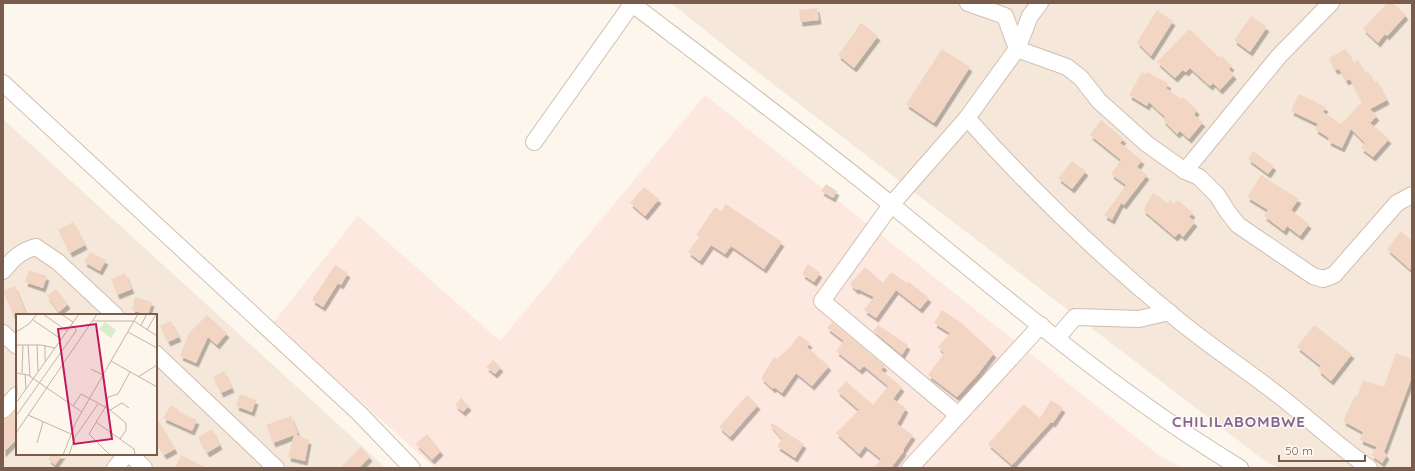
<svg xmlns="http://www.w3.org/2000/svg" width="1415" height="471" font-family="Quicksand,sans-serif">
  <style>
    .residential { fill: #f5e8da; fill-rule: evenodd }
    .commercial { fill: #fde8e0 }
    .building { fill: #f3d5c3; filter: url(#shadow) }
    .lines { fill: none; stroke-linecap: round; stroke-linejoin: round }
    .minor-casing { stroke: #d1beb0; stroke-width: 18 }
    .minor { stroke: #fff; stroke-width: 16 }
    .labels { text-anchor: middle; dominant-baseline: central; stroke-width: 3; stroke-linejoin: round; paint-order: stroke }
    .district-label { font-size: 15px; font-weight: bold; letter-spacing: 1px; fill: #846695; stroke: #fffaf3 }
    .inset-road { fill: none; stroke: #c5b3a7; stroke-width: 1 }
    .view { fill: #c2185b; fill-opacity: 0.15; stroke: #c2185b; stroke-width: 2 }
    .inset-edge { fill: none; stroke: #7a5c4d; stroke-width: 2 }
  </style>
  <defs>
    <filter id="shadow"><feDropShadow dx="2.5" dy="4.5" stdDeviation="0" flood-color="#0004"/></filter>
  </defs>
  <rect width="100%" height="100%" fill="#fdf6ec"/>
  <g class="residential">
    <polygon points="671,3 1412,3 1412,468 1279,468 1265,461 747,64"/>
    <path d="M 3,119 L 386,468 L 3,468 ZM 17,315 L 156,315 L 156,454 L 17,454 Z"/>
  </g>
  <polygon class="commercial" points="705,95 1157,454 1182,468 435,468 273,323 358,216 500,341"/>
  <g class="building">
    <polygon points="1387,3 1393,3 1406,15 1387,36 1385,34 1378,43 1363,29"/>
    <polygon points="817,8 819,20 800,22 799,10"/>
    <polygon points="1157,10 1173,21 1151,56 1137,42"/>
    <polygon points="1251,16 1267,27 1250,52 1234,40"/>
    <polygon points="861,23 878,36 854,68 838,55"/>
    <polygon points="1189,29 1220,58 1222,56 1232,66 1229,69 1234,75 1220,90 1213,83 1210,86 1190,68 1186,72 1183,70 1175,78 1157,62"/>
    <polygon points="942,49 970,67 934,123 906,104"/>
    <polygon points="1346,49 1353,63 1358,60 1365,73 1368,71 1374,83 1377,81 1387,100 1370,109 1377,116 1370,123 1389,139 1373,157 1361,148 1365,143 1351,129 1342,148 1328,141 1329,138 1315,129 1318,124 1291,111 1299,94 1326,107 1323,112 1341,124 1362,102 1350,79 1346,81 1339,69 1335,70 1329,58"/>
    <polygon points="1142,72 1145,74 1147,72 1169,84 1166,88 1181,99 1183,97 1197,110 1194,115 1203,122 1189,139 1180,131 1177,134 1163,120 1165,117 1149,102 1147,106 1129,95"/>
    <polygon points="1101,120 1124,139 1120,143 1142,160 1137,167 1147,175 1124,205 1121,203 1112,220 1104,215 1126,185 1111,174 1121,160 1090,135"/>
    <polygon points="1253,151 1274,166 1268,174 1248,159"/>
    <polygon points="1072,161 1086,171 1072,189 1058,178"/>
    <polygon points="1261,175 1299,199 1291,210 1309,224 1300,236 1287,226 1284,231 1264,216 1268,210 1247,197"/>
    <polygon points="826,184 837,191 833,198 821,191"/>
    <polygon points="644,187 659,199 645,216 630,203"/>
    <polygon points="1153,193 1168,203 1170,200 1174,204 1178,200 1193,213 1189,217 1195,222 1183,237 1179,233 1175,237 1143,210"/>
    <polygon points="726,204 782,242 764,269 731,246 725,254 711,245 700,261 688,252 699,237 696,235 715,207 721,211"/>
    <polygon points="73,222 85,245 70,253 58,230"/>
    <polygon points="1401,231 1412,241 1412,271 1387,249"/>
    <polygon points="90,252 106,260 100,271 84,262"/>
    <polygon points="808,264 820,273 814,282 802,274"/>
    <polygon points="335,265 348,273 341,285 338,283 323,307 312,300"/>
    <polygon points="865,267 883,283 891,272 907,283 908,281 929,298 920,309 896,290 876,318 864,310 874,297 858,289 856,290 850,284"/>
    <polygon points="29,270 47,276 43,288 25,282"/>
    <polygon points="125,273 132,289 117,295 111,279"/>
    <polygon points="15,286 27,315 13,315 3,291"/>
    <polygon points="56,289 68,304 59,312 47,296"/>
    <polygon points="135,297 152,302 148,315 132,310"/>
    <polygon points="942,310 959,321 994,353 978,374 957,397 928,375 944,353 938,347 950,333 934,323"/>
    <polygon points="207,315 227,333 217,345 208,337 196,363 180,356 189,333"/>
    <polygon points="171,321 179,337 168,342 160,326"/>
    <polygon points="832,322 885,366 881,370 902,387 893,399 906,408 897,424 913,435 903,450 904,451 891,468 874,468 881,459 865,446 859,454 836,433 859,410 837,391 846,381 873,405 888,386 864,366 860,370 836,351 844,341 827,328"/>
    <polygon points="878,325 908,345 902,355 873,331"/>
    <polygon points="1314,325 1352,354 1331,381 1318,370 1321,366 1297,347"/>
    <polygon points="799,335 810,343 807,347 829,366 812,386 796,373 782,393 774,387 773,389 761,378 774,357 777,359 790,347"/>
    <polygon points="1396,353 1412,359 1412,377 1384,452 1387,455 1382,463 1371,455 1377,447 1360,440 1363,432 1343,421 1355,396 1357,397 1363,380 1384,387"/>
    <polygon points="493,360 501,367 495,374 486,367"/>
    <polygon points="224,371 232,388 221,393 213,377"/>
    <polygon points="240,394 256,400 252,412 236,406"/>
    <polygon points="747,395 758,405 730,437 719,427"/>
    <polygon points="461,398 469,406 463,412 455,405"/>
    <polygon points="1051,400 1063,408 1053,423 1051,422 1012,465 988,444 1024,404 1040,418"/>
    <polygon points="171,405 179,410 179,412 197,420 192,431 163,418"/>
    <polygon points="17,409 17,439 3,453 3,419 10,417"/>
    <polygon points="291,416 298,433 295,434 309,440 305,461 288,457 294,435 273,443 266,425"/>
    <polygon points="156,417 175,449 164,455 156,442"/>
    <polygon points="772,423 804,444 795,458 777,446 782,439 770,425"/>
    <polygon points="212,429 220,445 207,453 198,437"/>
    <polygon points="427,434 441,451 432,460 416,444"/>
    <polygon points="361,447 370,457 359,468 340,468"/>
    <polygon points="52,454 63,454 55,465 48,459"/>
    <polygon points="181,455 207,468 175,468"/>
  </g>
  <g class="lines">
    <g class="minor-casing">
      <g id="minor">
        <path d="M 631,3 C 719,70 807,136 893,206 C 1005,297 1116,393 1240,468"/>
        <polyline points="968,3 1005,16 1017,49"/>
        <polyline points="1017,49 1067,67 1081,78 1099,101 1147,144 1185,171 1199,177 1217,195 1227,211 1238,225 1313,276 1323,279 1334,275 1397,203 1412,195"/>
        <polyline points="3,83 359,413 412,468"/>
        <path d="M 967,118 C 1033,192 1105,261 1183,324 C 1213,348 1246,370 1277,394 C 1308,418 1337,445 1369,468"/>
        <polyline points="534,142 632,4"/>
        <polyline points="1185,171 1279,56 1331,3"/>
        <path d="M 3,271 C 13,259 20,251 36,247 L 58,262 L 115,315"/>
        <polyline points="3,333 17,346"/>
        <polyline points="1057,338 1075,317 1139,319 1169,312"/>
        <polyline points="156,354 276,468"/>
        <polyline points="3,410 17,395"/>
        <polyline points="958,415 822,301 891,205 967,118 1017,49 1030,16 1040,3"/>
        <polyline points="130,454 144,468"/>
        <polyline points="115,468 127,454"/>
        <polyline points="910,468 1041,325"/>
      </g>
    </g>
    <use href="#minor" class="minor"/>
  </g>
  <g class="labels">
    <g class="district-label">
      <text x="1239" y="421">CHILILABOMBWE</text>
    </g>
  </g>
  <g transform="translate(16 314)">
    <rect width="141" height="141" fill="#fdf6ec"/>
    <path d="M 89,8 L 100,16 L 95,24 L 83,15 Z" fill="#d8ecc9"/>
    <path class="inset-road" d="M 27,0 L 51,17M 45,0 L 57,8M 17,6 L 45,25M 76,7 L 118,7 L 141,22M 125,11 L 131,0M 131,16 L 140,0M 0,18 L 13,10 L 21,0M 112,18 L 141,34M 0,31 L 1,82M 0,31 L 25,31 L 39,34M 12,31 L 14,62M 21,31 L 22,57M 29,31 L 29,47M 95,47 L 141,73M 75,55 L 87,61M 0,59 L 12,61 L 66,98M 6,59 L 7,31M 9,60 L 10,75M 122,63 L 141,51M 0,89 L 63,0M 57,92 L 65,80 L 93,95 L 110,109 L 110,116 L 104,125M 94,96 L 106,89 L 113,94M 12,101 L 55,120M 0,102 L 60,17 L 60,15 L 55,11M 80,108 L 118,135 L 119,141M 0,119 L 81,0M 21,129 L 27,108M 47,141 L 60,108 L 122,0M 53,141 L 59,123 L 82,90M 94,141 L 73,120 L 90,92 L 92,83 L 102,80 L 114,58"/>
    <path class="view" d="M 80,10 L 96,125 L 58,130 L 42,15 Z"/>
    <rect width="141" height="141" class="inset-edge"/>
  </g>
  <rect width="1415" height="471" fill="none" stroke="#7a5c4d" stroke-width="8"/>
  <path d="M1279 455v6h86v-6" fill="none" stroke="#7a5c4d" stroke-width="2"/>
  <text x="1285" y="455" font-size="12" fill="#7a5c4d" stroke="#fffaf3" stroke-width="3" paint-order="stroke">50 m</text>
</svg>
